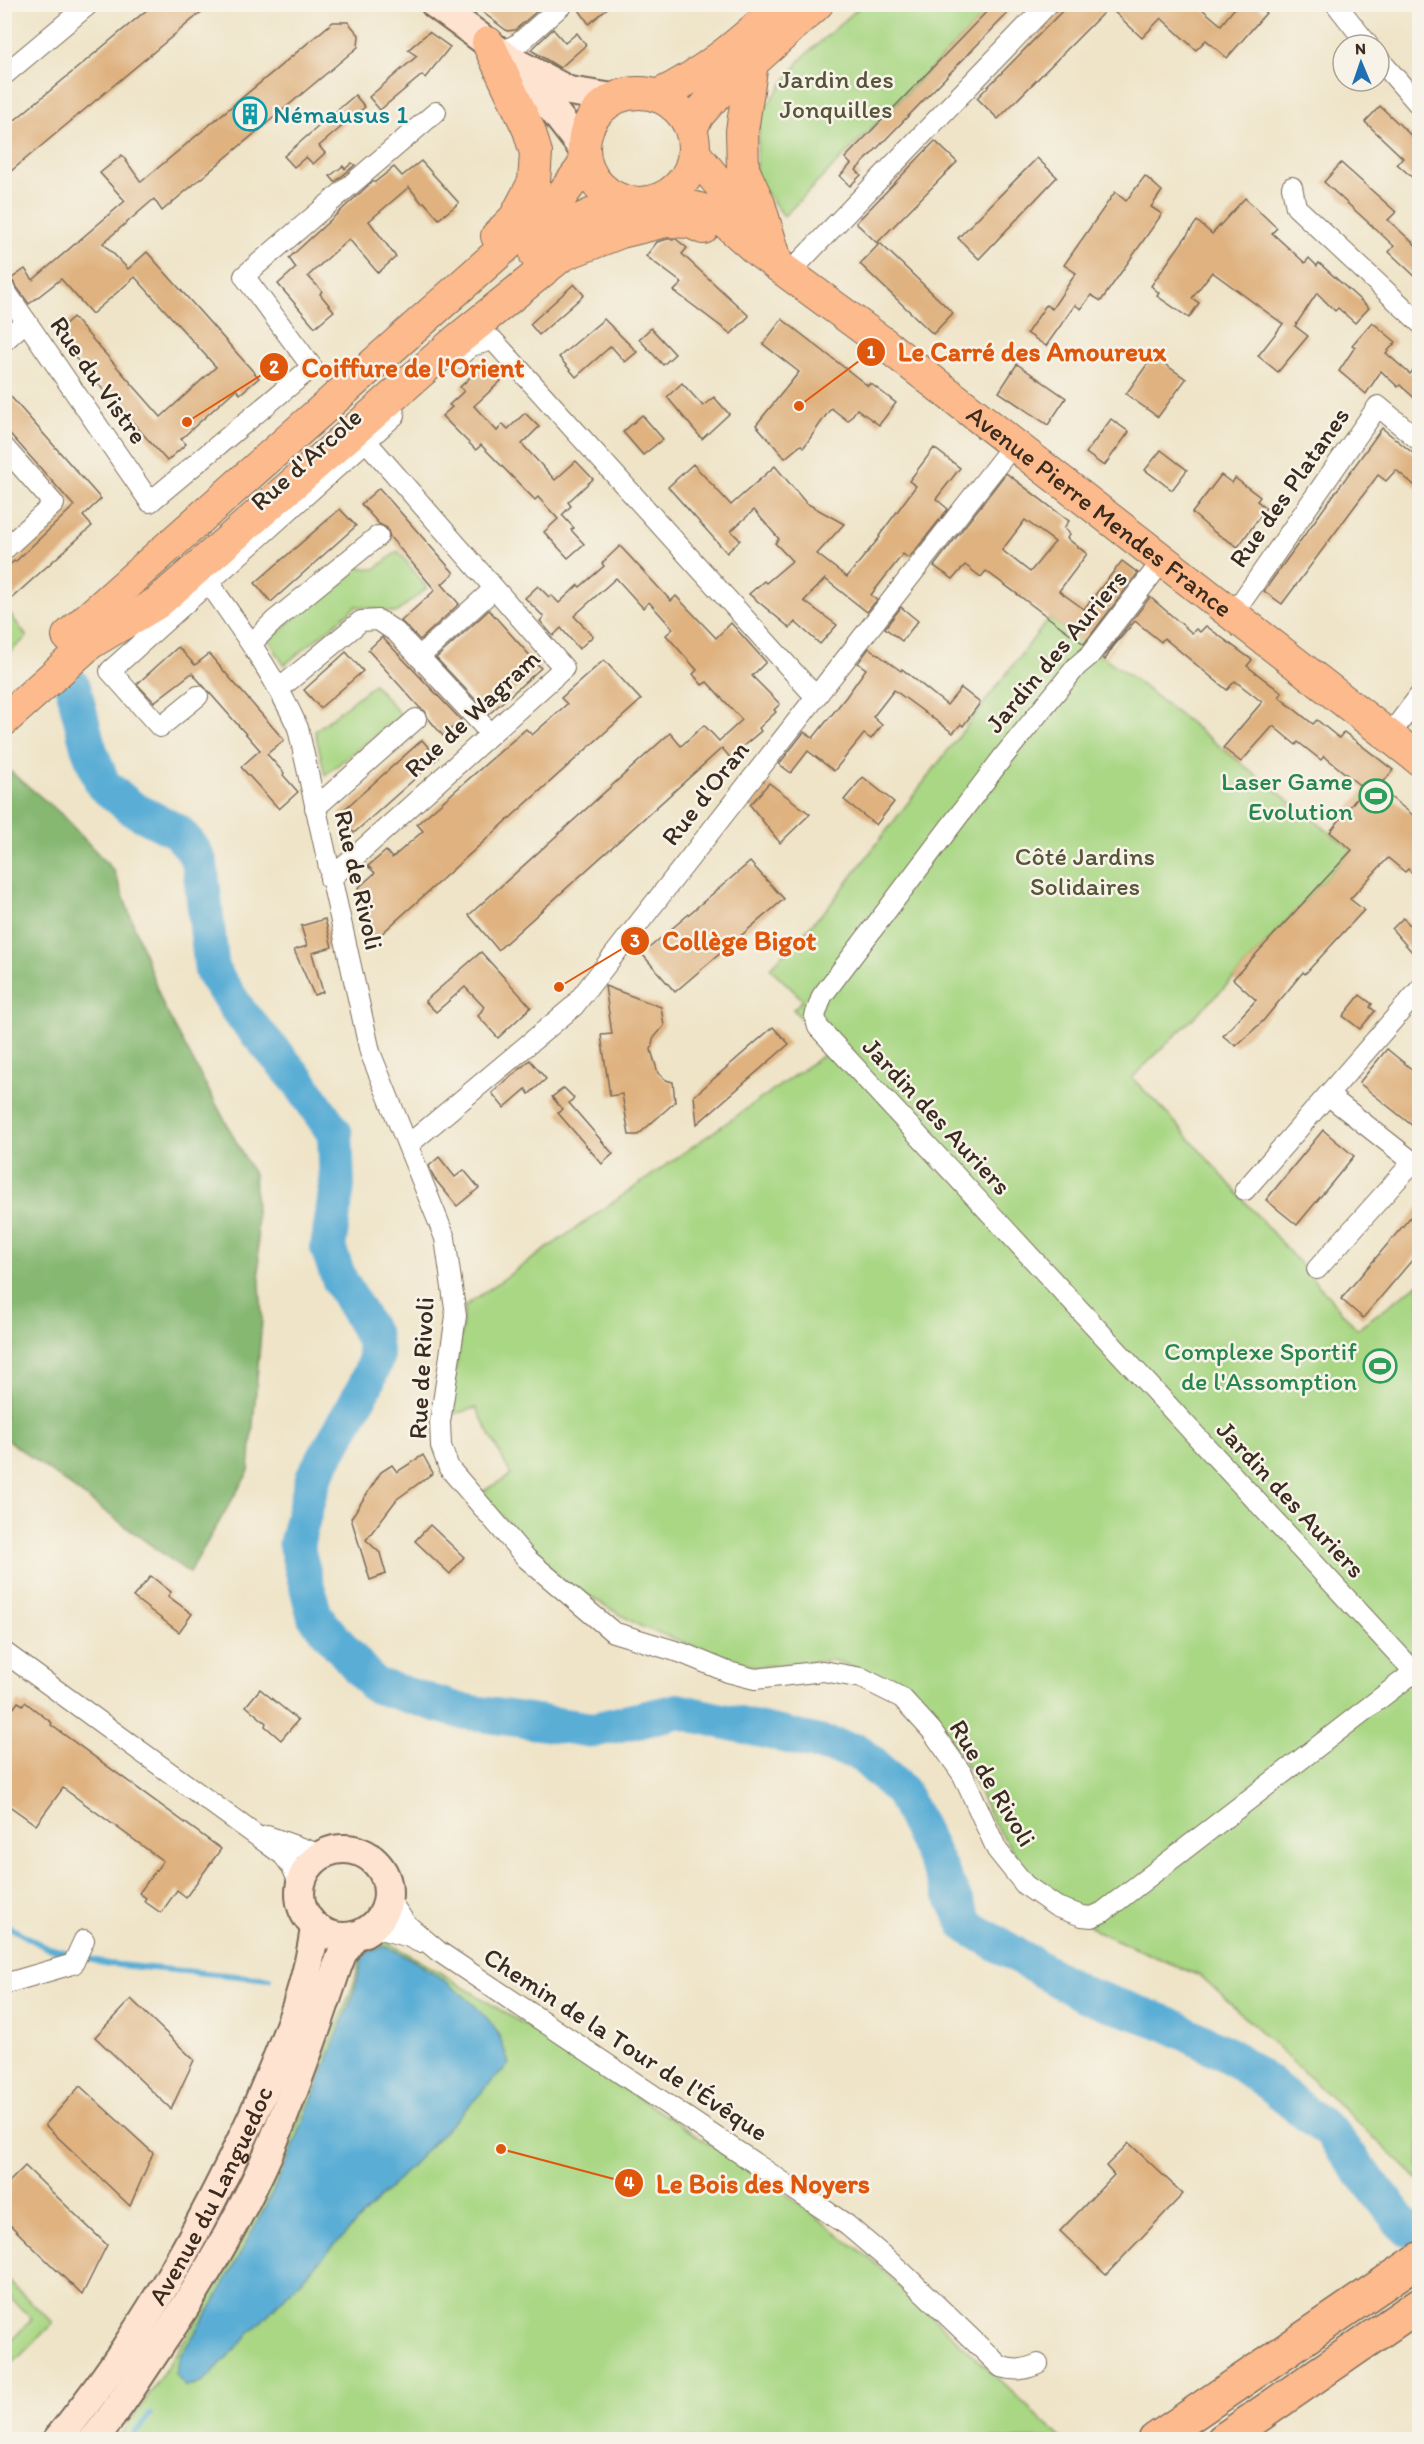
<svg xmlns="http://www.w3.org/2000/svg" width="1424" height="2444" font-family="Itim,sans-serif">
  <style>
    .green { fill: #a9d784; stroke: #728051; stroke-width: 1.5 }
    .forest { fill: #86b872; stroke: #607148; stroke-width: 1.5 }
    .water { fill: #5aadd5; stroke: #4a6c7a; stroke-width: 1.5 }
    .lines { fill: none; stroke-linecap: round; stroke-linejoin: round }
    .stream { stroke: #5aadd5; stroke-width: 6 }
    .river { stroke: #5aadd5; stroke-width: 36 }
    .building { fill: #dfb280; fill-rule: evenodd }
    .street-casing { stroke: #7a6b5a; stroke-width: 22 }
    .secondary-casing { stroke: #7a6b5a; stroke-width: 32 }
    .primary-casing { stroke: #7a6b5a; stroke-width: 34 }
    .highway-casing { stroke: #7a6b5a; stroke-width: 36 }
    .street { stroke: #fff; stroke-width: 20 }
    .secondary { stroke: #fee3d1; stroke-width: 28 }
    .primary { stroke: #fcba8d; stroke-width: 32 }
    .highway { stroke: #fcba8d; stroke-width: 33 }
    .labels { text-anchor: middle; dominant-baseline: central; stroke-width: 5; stroke-linejoin: round; paint-order: stroke }
    .park-label { font-size: 26px; fill: #565538; stroke: #f7f3e8 }
    .culture-label { font-size: 26px; fill: #0d838f; stroke: #f7f3e8; text-anchor: start }
    .street-label { font-size: 26px; fill: #3b2a1e; stroke: #f7f3e8 }
    .leisure-label { font-size: 26px; fill: #27864d; stroke: #f7f3e8; text-anchor: end }
    .leader { fill: none; stroke: #df570d; stroke-width: 2 }
    .callout-dot { fill: #df570d; stroke: #f7f3e8; stroke-width: 2 }
    .mark-label { font-size: 18px; text-anchor: middle; font-weight: bold; fill: #fff }
    .callout-label { font-size: 27px; text-anchor: middle; font-weight: bold; fill: #df570d; stroke: #f7f3e8; stroke-width: 5; stroke-linejoin: round; paint-order: stroke }
  </style>
  <rect width="100%" height="100%" fill="#f7f3e8"/>
  <filter id="ink" filterUnits="userSpaceOnUse"><feTurbulence type="fractalNoise" baseFrequency=".0167" numOctaves="2"/><feDisplacementMap in="SourceGraphic" scale="12" xChannelSelector="R" yChannelSelector="G"/><feConvolveMatrix kernelMatrix="1 2 1 2 8 2 1 2 1" color-interpolation-filters="sRGB"/></filter>
  <filter id="wash" filterUnits="userSpaceOnUse"><feTurbulence type="fractalNoise" baseFrequency=".008" numOctaves="4" result="noise"/><feDisplacementMap in="SourceGraphic" scale="24" xChannelSelector="R" yChannelSelector="G"/><feGaussianBlur stdDeviation="1.35" result="paint"/><feColorMatrix in="noise" values="0 0 0 0 0 0 0 0 0 0 0 0 0 0 0 0 0 1.4 0 .05"/><feComposite in="paint" operator="in"/></filter>
  <g filter="url(#wash)">
    <rect width="100%" height="100%" fill="#efe4c8"/>
    <g class="green">
      <polygon points="862,5 994,5 784,216 755,178 760,115 802,58"/>
      <polygon points="398,551 427,588 396,613 357,606 284,665 269,640 354,567 375,569"/>
      <polygon points="5,607 27,637 5,656 4,656"/>
      <polygon points="1049,618 1126,673 1352,850 1233,979 1132,1078 1175,1122 1357,1329 1419,1283 1419,2180 1202,1977 1096,1931 1026,1870 993,1822 963,1758 926,1709 879,1676 833,1660 756,1667 729,1659 640,1626 563,1581 480,1493 511,1475 476,1408 449,1415 465,1306 829,1051 793,1009 803,1000 770,968 830,905"/>
      <polygon points="374,684 401,715 325,775 315,731"/>
      <path d="M 385,1941 L 434,1969 L 559,2046 L 792,2198 L 872,2260 L 1062,2439 L 117,2440 C 206,2318 277,2185 329,2043 C 340,2015 358,1984 360,1953 Z"/>
      <polygon points="5,2278 53,2323 5,2371 5,2347 32,2319 5,2293"/>
    </g>
    <polygon class="forest" points="5,767 60,813 114,871 163,1005 254,1175 262,1320 249,1471 189,1573 5,1438"/>
    <path class="water" d="M 385,1946 C 420,1961 484,2003 500,2038 C 504,2046 506,2056 509,2064 L 203,2382 L 193,2386 L 185,2386 L 175,2374 L 180,2356 L 213,2305 L 269,2199 L 294,2145 L 353,1995 L 364,1954 Z"/>
    <g class="lines">
      <g class="stream">
        <polyline points="4,1924 45,1947 108,1964 269,1979"/>
        <polyline points="130,2440 150,2414"/>
      </g>
      <polyline class="river" points="73,687 88,746 103,785 133,809 178,832 192,848 200,864 212,971 240,1013 298,1080 335,1134 337,1186 328,1248 340,1281 373,1337 376,1358 365,1387 313,1478 296,1545 315,1617 374,1685 460,1711 593,1730 678,1711 859,1752 902,1792 967,1926 1081,1993 1168,2024 1230,2056 1268,2083 1331,2133 1406,2228"/>
    </g>
    <g id="blocks">
      <g class="building">
        <polygon points="154,4 211,4 4,177 4,129"/>
        <polygon points="472,4 531,4 537,11 515,30 507,31"/>
        <polygon points="575,4 612,4 589,24"/>
        <polygon points="994,4 1001,4 1009,12 856,170 861,175 850,186 840,176 851,164 845,158"/>
        <polygon points="1069,4 1196,4 1221,25 1238,4 1255,4 1266,13 1227,58 1206,40 1196,50 1161,18 1142,38 1109,7 998,119 977,98"/>
        <polygon points="333,22 348,22 359,35 358,47 162,211 154,199 103,243 128,269 147,252 259,378 240,394 236,389 181,439 186,444 167,461 54,334 73,317 161,417 216,367 135,277 92,314 61,279 29,304 11,279 25,269 33,280 125,201 100,173 122,155 141,182"/>
        <polygon points="553,29 565,43 577,33 586,45 560,68 531,50"/>
        <polygon points="429,32 450,47 425,78 422,75 380,110 369,97 417,56 408,50"/>
        <polygon points="355,95 365,107 319,146 325,153 313,164 306,157 294,167 284,156"/>
        <polygon points="1380,106 1418,142 1419,140 1419,173 1413,178 1397,164 1403,158 1365,122"/>
        <polygon points="935,141 957,162 877,243 856,223"/>
        <polygon points="1037,158 1057,177 979,259 958,238"/>
        <polygon points="421,161 459,203 439,219 424,202 422,203 409,187 369,221 396,257 378,273 349,239 308,276 322,291 320,294 334,311 315,327 278,284 296,268 289,258 372,182 375,182 394,167 402,176"/>
        <polygon points="352,163 355,165 335,182 330,176 343,166 345,169"/>
        <polygon points="1341,163 1396,212 1388,220 1419,248 1419,280 1389,252 1394,246 1324,182"/>
        <polygon points="1145,176 1162,191 1151,207 1162,214 1101,301 1091,295 1081,309 1075,305 1046,346 1027,333 1046,305 1052,309 1076,273 1064,265 1115,192 1126,201"/>
        <polygon points="1245,198 1277,228 1272,233 1305,263 1309,258 1317,266 1319,263 1369,308 1355,323 1338,308 1335,311 1317,293 1295,326 1308,336 1278,372 1258,356 1283,324 1212,272 1192,298 1199,303 1189,318 1157,296 1159,293 1151,286 1197,221 1212,234"/>
        <polygon points="668,239 676,239 687,248 682,254 749,316 731,334 674,291 682,283 646,256 657,242"/>
        <polygon points="880,243 953,313 933,334 860,264"/>
        <polygon points="574,284 584,295 539,335 530,324"/>
        <polygon points="604,319 637,352 625,362 611,346 576,377 559,357"/>
        <polygon points="782,319 868,386 870,383 896,403 879,425 857,409 848,421 831,408 804,447 801,445 785,458 756,425 799,372 763,344"/>
        <polygon points="1372,322 1396,342 1386,353 1410,374 1419,364 1419,402 1400,385 1398,387 1381,371 1366,394 1339,371 1355,347 1352,345"/>
        <polygon points="651,328 675,354 663,365 639,339"/>
        <polygon points="1153,356 1186,379 1158,417 1126,394"/>
        <polygon points="485,363 501,381 474,406 497,431 503,424 508,429 525,413 539,427 522,444 555,480 576,461 593,479 568,502 571,506 562,515 574,528 571,530 584,544 568,558 544,532 558,519 538,497 535,500 481,445 476,450 442,416 452,407 449,405 464,391 460,387"/>
        <polygon points="1017,364 1066,398 1048,425 999,392"/>
        <polygon points="682,383 703,406 714,397 729,414 702,439 667,397"/>
        <polygon points="4,389 101,499 83,516 92,526 4,605 5,569 14,561 15,562 74,506 4,427"/>
        <polygon points="642,415 663,439 643,455 623,432"/>
        <polygon points="1111,419 1129,432 1104,466 1086,453"/>
        <polygon points="1382,428 1419,458 1419,489 1396,470 1386,481 1378,475 1282,604 1264,591"/>
        <polygon points="934,448 960,468 936,499 948,509 914,552 908,558 903,554 871,595 877,600 867,612 825,579 804,601 837,625 820,644 795,622 790,628 749,594 764,581 766,583 792,561 775,543 779,539 754,510 731,531 740,540 727,553 668,487 693,464 731,505 775,466 806,503 844,524 817,554 847,577 880,537 879,536 916,486 909,481"/>
        <polygon points="1161,450 1187,470 1172,490 1145,470"/>
        <path d="M 1006,473 L 1069,521 L 1064,528 L 1070,534 L 1067,538 L 1087,554 L 1059,591 L 1084,609 L 1122,561 L 1138,573 L 1084,644 L 986,571 L 981,577 L 965,565 L 953,579 L 934,566 ZM 1025,520 L 1055,542 L 1030,572 L 1002,550 Z"/>
        <polygon points="1221,475 1232,483 1235,478 1260,497 1257,501 1266,508 1238,547 1214,532 1192,513"/>
        <polygon points="379,488 454,573 442,584 459,604 420,640 401,621 435,590 390,537 387,528 379,524 361,504"/>
        <polygon points="340,509 356,526 271,602 255,583"/>
        <polygon points="620,546 671,601 676,596 716,638 731,623 766,662 752,676 780,704 774,710 776,712 759,728 761,731 741,748 744,751 733,761 722,748 498,950 469,915 670,733 681,746 704,725 719,741 742,720 707,682 702,685 693,674 697,670 666,635 673,629 649,602 643,608 616,578 574,616 593,636 579,649 561,628 553,636 540,621 544,617 525,598 538,586 549,597 551,595 559,603 578,585 580,587 604,566 602,563"/>
        <polygon points="1150,597 1192,633 1196,629 1200,632 1206,626 1252,660 1247,666 1282,693 1279,697 1313,724 1317,720 1339,738 1344,732 1393,770 1379,788 1419,820 1419,880 1408,869 1405,872 1388,858 1350,899 1364,910 1305,974 1303,972 1263,1021 1236,1046 1223,1036 1256,1000 1233,979 1352,850 1330,832 1364,789 1324,756 1321,760 1298,742 1296,745 1273,726 1241,762 1223,748 1262,702 1235,681 1227,690 1164,638 1161,642 1135,621 1113,647 1105,660 1103,658"/>
        <polygon points="901,607 918,621 902,641 885,628"/>
        <polygon points="489,610 541,668 489,714 436,658"/>
        <polygon points="382,637 461,720 443,736 428,718 425,711 419,707 368,650"/>
        <polygon points="178,647 195,665 209,654 284,740 267,754 284,773 283,775 298,792 279,809 241,767 260,750 192,673 154,702 137,684"/>
        <polygon points="869,648 901,671 902,669 947,705 961,688 980,703 963,726 961,724 953,733 894,690 873,717 882,725 871,739 864,734 834,771 808,751 791,773 779,764 804,732 813,738 846,697 866,669 858,663"/>
        <polygon points="346,652 363,671 320,708 304,690"/>
        <polygon points="604,660 641,700 369,945 358,888 375,873 368,866 386,851 392,858 423,831 417,824 526,729 532,735 567,704 561,698"/>
        <polygon points="422,740 438,758 354,833 339,814"/>
        <polygon points="863,777 894,802 876,825 844,800"/>
        <polygon points="769,783 810,814 780,843 750,805"/>
        <polygon points="750,862 784,899 675,992 642,954"/>
        <polygon points="1403,918 1419,934 1419,960 1392,929"/>
        <polygon points="325,919 332,947 312,953 323,992 314,995 294,950 307,946 301,926"/>
        <polygon points="481,952 531,1007 498,1038 478,1016 484,1007 465,987 436,1012 425,1001"/>
        <polygon points="605,986 661,1007 664,1026 653,1039 651,1050 658,1073 666,1080 673,1082 675,1102 638,1135 629,1135 622,1094 610,1096 601,1035 612,1034"/>
        <polygon points="1360,995 1372,1004 1370,1007 1375,1011 1360,1029 1343,1016"/>
        <polygon points="773,1027 789,1044 697,1124 694,1096"/>
        <polygon points="1387,1049 1419,1075 1419,1131 1359,1083"/>
        <polygon points="530,1060 546,1079 529,1094 526,1089 504,1108 492,1093"/>
        <polygon points="564,1088 574,1098 569,1103 613,1154 602,1164 558,1113 562,1109 552,1097"/>
        <polygon points="1323,1130 1354,1156 1297,1225 1266,1200"/>
        <polygon points="439,1157 455,1177 464,1170 479,1188 457,1206 434,1178 429,1166"/>
        <polygon points="1419,1207 1419,1252 1363,1318 1341,1299"/>
        <polygon points="423,1455 433,1473 397,1499 366,1540 380,1553 386,1574 370,1580 351,1518 381,1472 392,1465 397,1472"/>
        <polygon points="430,1525 464,1557 450,1574 415,1541"/>
        <polygon points="151,1576 171,1592 168,1596 192,1614 179,1632 133,1597"/>
        <polygon points="260,1689 298,1720 281,1740 265,1726 266,1723 246,1706"/>
        <polygon points="18,1702 23,1705 25,1702 52,1723 51,1725 221,1849 186,1897 177,1890 161,1913 144,1901 146,1898 139,1893 163,1861 63,1788 36,1825 4,1802 4,1721"/>
        <polygon points="131,1999 194,2060 171,2109 95,2037"/>
        <polygon points="80,2086 153,2153 130,2206 45,2125"/>
        <polygon points="1129,2143 1183,2194 1106,2275 1060,2231 1114,2175 1106,2166"/>
        <polygon points="25,2166 107,2245 82,2295 4,2219 4,2187"/>
      </g>
    </g>
  </g>
  <g filter="url(#ink)">
    <use href="#blocks" fill-opacity="0" stroke="#7a6b5a" stroke-width="1.5"/>
    <g class="lines">
      <g class="street-casing">
        <g id="street">
          <polyline points="1336,4 1368,45"/>
          <polyline points="502,52 519,43 563,4"/>
          <polyline points="1379,59 1420,106"/>
          <polyline points="4,75 89,4"/>
          <polyline points="1292,187 1296,207 1420,323"/>
          <polyline points="790,272 1048,4"/>
          <polyline points="4,289 150,502 312,367 244,276 436,112"/>
          <polyline points="4,341 26,321"/>
          <polyline points="456,359 471,346 493,340 815,696"/>
          <polyline points="4,447 54,504 4,550"/>
          <polyline points="1163,560 1090,655 1077,666 1003,757 822,996 815,1016 818,1027 1420,1678"/>
          <path d="M 209,583 C 242,630 275,676 298,728 L 370,1052 L 445,1238 L 456,1316 L 440,1422 L 441,1446 L 449,1468 L 527,1559 L 613,1632 L 682,1653 L 728,1672 L 755,1679 L 823,1671 L 862,1678 L 902,1698 L 932,1731 L 963,1775 L 997,1850 L 1025,1885 L 1057,1907 L 1082,1916 L 1092,1917 L 1103,1912 L 1413,1673"/>
          <polyline points="1233,614 1378,406 1420,441"/>
          <polyline points="252,643 274,621 378,536"/>
          <polyline points="419,657 494,589"/>
          <polyline points="279,689 361,621 378,620 396,632 491,734"/>
          <polyline points="198,696 160,727 110,671 395,415"/>
          <polyline points="1389,736 1420,695"/>
          <polyline points="315,808 416,719"/>
          <polyline points="330,879 564,668 366,441"/>
          <polyline points="408,1145 574,1006 1013,445"/>
          <polyline points="1245,1190 1420,989"/>
          <polyline points="1317,1269 1413,1162 1329,1096"/>
          <polyline points="4,1652 283,1855 292,1867 300,1885"/>
          <polyline points="267,1836 321,1855"/>
          <path d="M 388,1898 L 406,1924 L 438,1951 L 847,2225 L 901,2271 L 1001,2367 C 1016,2371 1024,2370 1038,2364"/>
          <polyline points="373,1927 409,1937 419,1942"/>
          <polyline points="4,1984 73,1964 84,1940"/>
        </g>
      </g>
      <g class="secondary-casing">
        <g id="secondary">
          <polyline points="435,4 511,60 569,91 613,98"/>
          <polyline points="517,69 527,85 553,110 583,149"/>
          <circle cx="344" cy="1893" r="44"/>
          <path id="s1" d="M 57,2440 C 139,2341 201,2229 254,2113 C 280,2053 307,1992 315,1927"/>
          <path d="M 93,2440 C 116,2413 134,2384 154,2354 C 197,2291 238,2222 269,2152 C 295,2091 316,2030 337,1967 L 342,1954 L 354,1936"/>
        </g>
      </g>
      <g class="primary-casing">
        <g id="primary">
          <polyline points="488,43 529,130 536,153 534,182 515,218 497,236"/>
          <polyline points="752,63 742,131 743,169 759,204 777,264"/>
          <circle cx="639" cy="148" r="55"/>
          <path d="M 657,96 C 705,74 743,40 783,4"/>
          <polyline points="691,128 699,114 712,99 817,4"/>
          <polyline points="694,153 759,232"/>
          <path id="s2" d="M 660,199 L 703,210 L 722,219 L 758,251 L 882,342 L 1420,760"/>
          <polyline points="536,256 577,221 622,201"/>
          <polyline points="68,636 559,199 585,164"/>
          <polyline points="92,642 157,603 456,341 562,255 621,232 666,221 690,222 703,228"/>
          <polyline points="4,720 108,627"/>
        </g>
      </g>
      <g class="highway-casing">
        <g id="highway">
          <polyline points="1155,2440 1420,2259"/>
          <polyline points="1223,2440 1420,2304"/>
        </g>
      </g>
      <use href="#street" class="street"/>
      <use href="#secondary" class="secondary"/>
      <use href="#primary" class="primary"/>
      <use href="#highway" class="highway"/>
    </g>
  </g>
  <defs>
    <g id="building-ring" transform="scale(1.725)"><circle r="9.5" fill="#f7f3e8" stroke="#0f9aa8" stroke-width="1.5"/><path d="M-4-6H4V6H1V3H-1V6H-4ZM-2.5-4.3h1.7v1.8h-1.7ZM.8-4.3h1.7v1.8H.8ZM-2.5-1h1.7V.8h-1.7ZM.8-1h1.7V.8H.8Z" fill="#0f9aa8"/></g>
    <g id="stadium-ring" transform="scale(1.725)"><circle r="9.5" fill="#f7f3e8" stroke="#2e9e5b" stroke-width="1.5"/><path d="M0-5a6.5 5 0 1 0 0 10a6.5 5 0 1 0 0-10ZM-3.5-1.8h7v3.6h-7Z" fill="#2e9e5b"/></g>
  </defs>
  <g fill-rule="evenodd">
    <use href="#building-ring" x="250" y="114"/>
    <use href="#stadium-ring" x="1376" y="796"/>
    <use href="#stadium-ring" x="1380" y="1366"/>
  </g>
  <g class="labels">
    <g class="park-label">
      <text x="836" y="79">Jardin des<tspan x="836" dy="30">Jonquilles</tspan></text>
      <text x="1085" y="856">Côté Jardins<tspan x="1085" dy="30">Solidaires</tspan></text>
    </g>
    <g class="culture-label">
      <text x="273" y="114">Némausus 1</text>
    </g>
    <g class="street-label">
      <text transform="translate(99 380) rotate(55)">Rue du Vistre</text>
      <text transform="translate(306 459) rotate(-42)">Rue d'Arcole</text>
      <text transform="translate(1289 487) rotate(-55)">Rue des Platanes</text>
      <text stroke="none"><textPath href="#s2" startOffset="543">Avenue Pierre Mendes France</textPath></text>
      <text transform="translate(1056 651) rotate(-50)">Jardin des Auriers</text>
      <text transform="translate(472 713) rotate(-43)">Rue de Wagram</text>
      <text transform="translate(705 793) rotate(-52)">Rue d'Oran</text>
      <text transform="translate(359 880) rotate(77)">Rue de Rivoli</text>
      <text transform="translate(937 1116) rotate(47)">Jardin des Auriers</text>
      <text transform="translate(421 1368) rotate(-87)">Rue de Rivoli</text>
      <text transform="translate(1291 1499) rotate(47)">Jardin des Auriers</text>
      <text transform="translate(993 1783) rotate(59)">Rue de Rivoli</text>
      <text transform="translate(626 2044) rotate(33)">Chemin de la Tour de l'Évêque</text>
      <text stroke="none"><textPath href="#s1" startOffset="290">Avenue du Languedoc</textPath></text>
    </g>
    <g class="leisure-label">
      <text x="1353" y="781">Laser Game<tspan x="1353" dy="30">Evolution</tspan></text>
      <text x="1357" y="1351">Complexe Sportif<tspan x="1357" dy="30">de l'Assomption</tspan></text>
    </g>
  </g>
  <path class="leader" d="M799 406L871 352M187 422L274 367M559 987L635 941M501 2149L629 2183"/>
  <g class="callout-dot">
    <circle cx="799" cy="406" r="6"/>
    <circle cx="187" cy="422" r="6"/>
    <circle cx="559" cy="987" r="6"/>
    <circle cx="501" cy="2149" r="6"/>
    <circle cx="871" cy="352" r="15"/>
    <circle cx="274" cy="367" r="15"/>
    <circle cx="635" cy="941" r="15"/>
    <circle cx="629" cy="2183" r="15"/>
  </g>
  <g class="mark-label">
    <text x="871" y="358">1</text>
    <text x="274" y="373">2</text>
    <text x="635" y="947">3</text>
    <text x="629" y="2189">4</text>
  </g>
  <g class="callout-label">
    <text x="1032" y="361">Le Carré des Amoureux</text>
    <text x="413" y="377">Coiffure de l'Orient</text>
    <text x="739" y="950">Collège Bigot</text>
    <text x="763" y="2193">Le Bois des Noyers</text>
  </g>
  <rect width="1424" height="2444" fill="none" stroke="#f7f3e8" stroke-width="24"/>
  <g transform="translate(1361 63) rotate(358)"><circle r="28" fill="#f7f3e8" stroke="#aca397" stroke-width="1.5"/>
  <path d="M0-4.5L10 22L0 15L-10 22Z" fill="#1f6fb2"/>
  <text y="-9" font-size="16" font-weight="bold" text-anchor="middle" fill="#3b2a1e">N</text>
  </g>
</svg>
